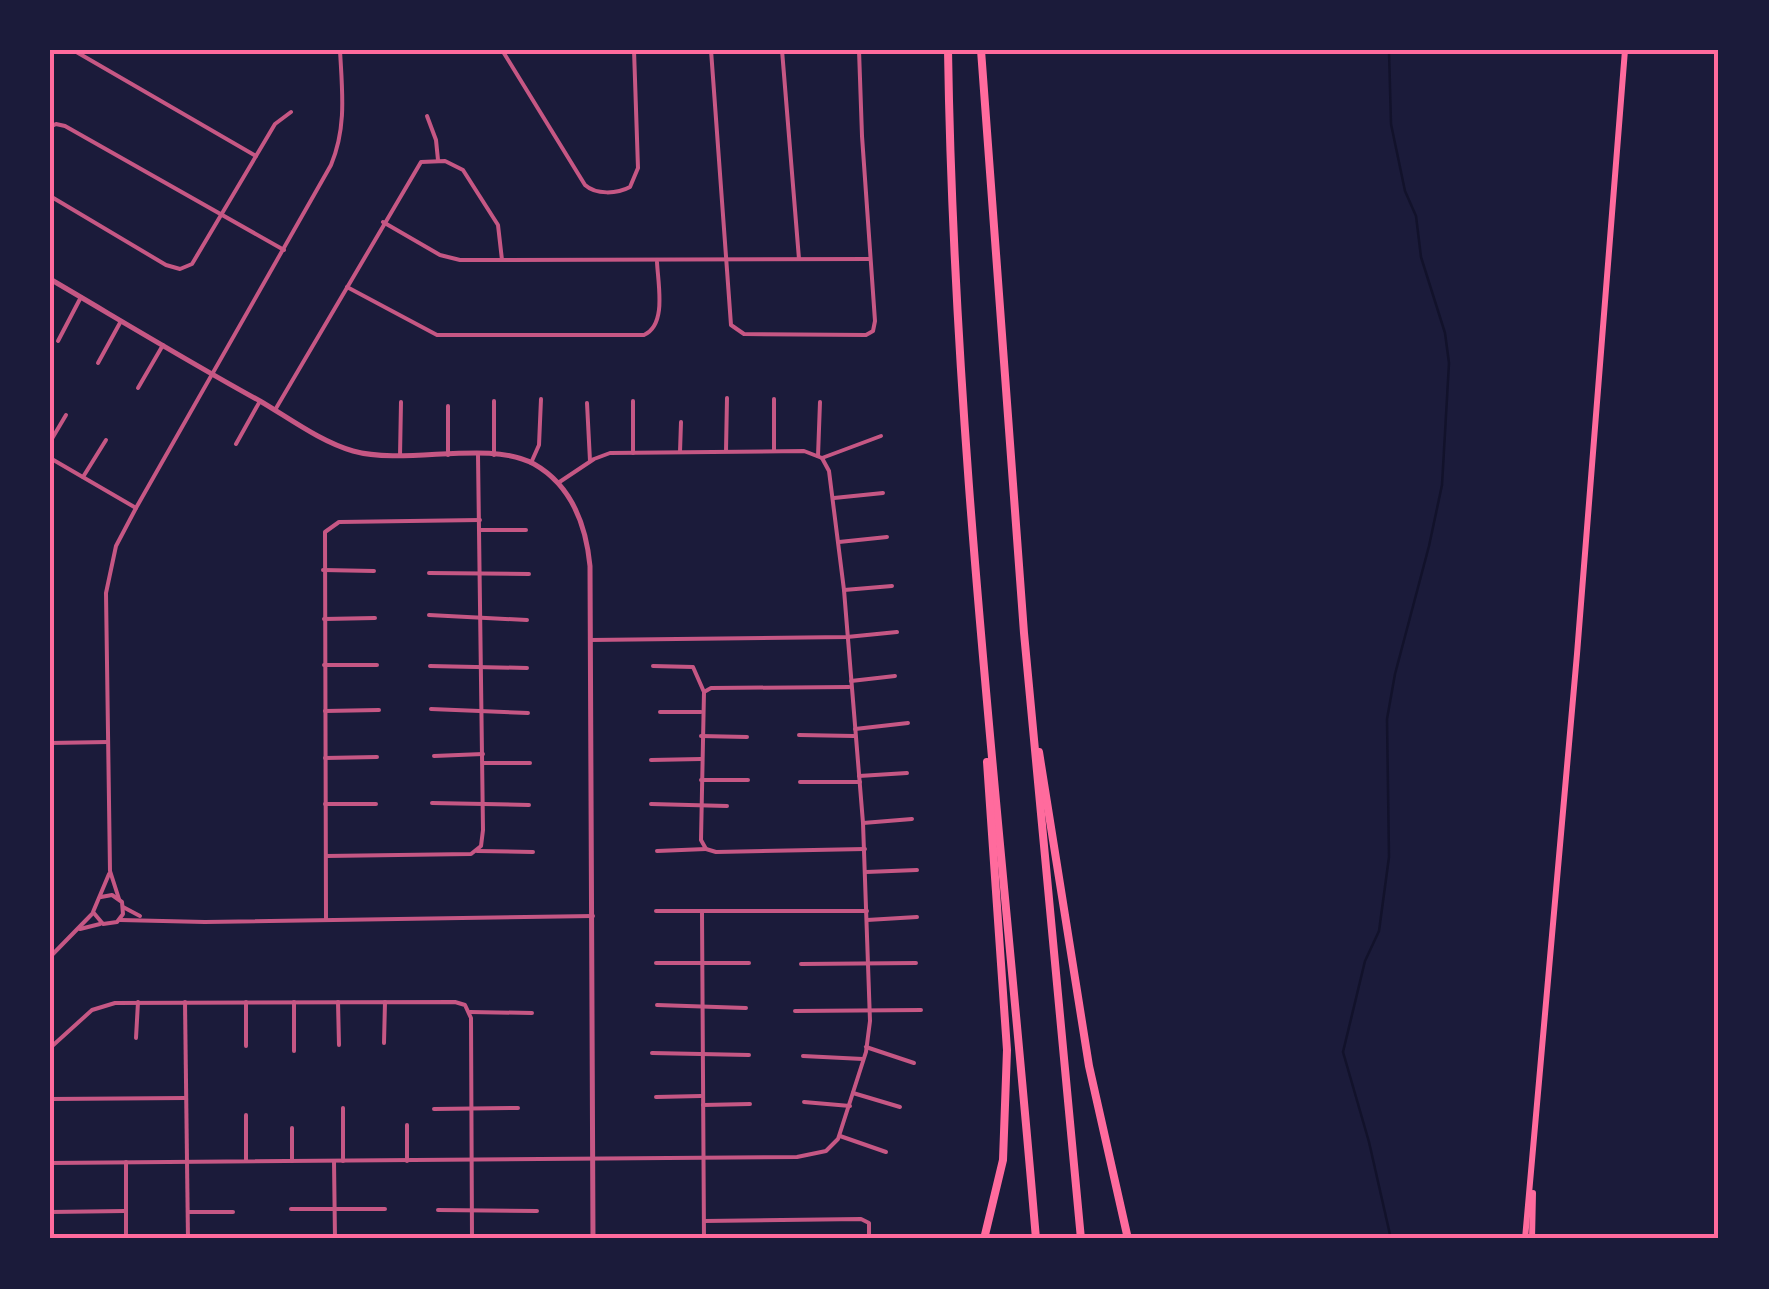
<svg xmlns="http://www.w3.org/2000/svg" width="1769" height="1289" font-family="Roboto,sans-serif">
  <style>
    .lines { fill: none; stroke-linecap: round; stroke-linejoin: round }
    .stream { stroke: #12122b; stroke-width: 2.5 }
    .minor { stroke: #c65784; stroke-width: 4 }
    .tertiary { stroke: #c65784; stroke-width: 5 }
    .secondary { stroke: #ff6b9d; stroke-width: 6 }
    .motorway { stroke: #ff6b9d; stroke-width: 8 }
    .neatline { fill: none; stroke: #ff6b9d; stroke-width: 4 }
  </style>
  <rect width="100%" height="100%" fill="#1b1b3a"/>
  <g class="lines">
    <polyline class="stream" points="1389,50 1391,124 1405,191 1416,216 1421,257 1445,333 1449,363 1442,485 1429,546 1395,674 1387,719 1389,857 1379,931 1365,961 1343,1052 1369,1142 1391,1239"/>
    <g class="minor">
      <polyline points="73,50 256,156"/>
      <path d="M 502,50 L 585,185 C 596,195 617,194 630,187 L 638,168 L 634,50"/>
      <polyline points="711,50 731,325 744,334 866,335 873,331 875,321 862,136 859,50"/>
      <polyline points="782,50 799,259"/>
      <polyline points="427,116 436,140 438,160"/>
      <polyline points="50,127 56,124 65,126 284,250"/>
      <polyline points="50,196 166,265 180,269 192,264 275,124 291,112"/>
      <polyline points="383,222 440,255 460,260 870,259"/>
      <path d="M 347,287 L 437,335 L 644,335 C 667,325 658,284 657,262"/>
      <polyline points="58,341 81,297"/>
      <polyline points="98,363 121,321"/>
      <polyline points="138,388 163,345"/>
      <polyline points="774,399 774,451"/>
      <polyline points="587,403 590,461"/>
      <polyline points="448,406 448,455"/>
      <polyline points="275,410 421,162 445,161 463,170 498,225 502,260"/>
      <polyline points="50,442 66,415"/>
      <polyline points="236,444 260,401"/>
      <polyline points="726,451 727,398"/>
      <polyline points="680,452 681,422"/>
      <polyline points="633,453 633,401"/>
      <polyline points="494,455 494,401"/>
      <polyline points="400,456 401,402"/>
      <polyline points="818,456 820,402"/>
      <polyline points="50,458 136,508"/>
      <polyline points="822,458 881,436"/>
      <polyline points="531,463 539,445 541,399"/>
      <polyline points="83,477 106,440"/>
      <polyline points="834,498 883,493"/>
      <polyline points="480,530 526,530"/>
      <polyline points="839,542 887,537"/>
      <polyline points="323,570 374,571"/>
      <polyline points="429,573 529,574"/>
      <polyline points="844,590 892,586"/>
      <polyline points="429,615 527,620"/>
      <polyline points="324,619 375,618"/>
      <polyline points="590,640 847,637 897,632"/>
      <polyline points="324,665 377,665"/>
      <polyline points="430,666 527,668"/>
      <polyline points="653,666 693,667 704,692"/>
      <polyline points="851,681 895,676"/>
      <polyline points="849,687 711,688 704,692 701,840 706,849 716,852 865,849"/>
      <polyline points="431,709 528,713"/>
      <polyline points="325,711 379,710"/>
      <polyline points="660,712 701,712"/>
      <polyline points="855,729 908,723"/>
      <polyline points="799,735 854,736"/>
      <polyline points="701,736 747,737"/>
      <polyline points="50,743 108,742"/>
      <polyline points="434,756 483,754"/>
      <polyline points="325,758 377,757"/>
      <polyline points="651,760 701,759"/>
      <polyline points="483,763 530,763"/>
      <polyline points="859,776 907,773"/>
      <polyline points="701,780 748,780"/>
      <polyline points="800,782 860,782"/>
      <polyline points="432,803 529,805"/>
      <polyline points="325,804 376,804"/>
      <polyline points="651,804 727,806"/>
      <polyline points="863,823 912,819"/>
      <polyline points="477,851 533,852"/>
      <polyline points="657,851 706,849"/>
      <polyline points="326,856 471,854 481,846 483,830 478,455"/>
      <polyline points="866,872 917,870"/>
      <polyline points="101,897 112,895 122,902 123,914 117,922 103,924 93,912 109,874"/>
      <path d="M 119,899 L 110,871 L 106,593 L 116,546 L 136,508 L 331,165 C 347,127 342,90 340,50"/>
      <polyline points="123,907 140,916"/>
      <polyline points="656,911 867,911"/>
      <polyline points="702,912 704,1239"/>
      <polyline points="120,920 205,922 593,916"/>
      <polyline points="326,920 325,532 339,522 480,520"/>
      <polyline points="867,920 917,917"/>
      <polyline points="80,929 100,924"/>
      <polyline points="50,957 92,914"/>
      <polyline points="656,963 749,963"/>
      <polyline points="801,964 916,963"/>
      <polyline points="185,1002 188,1239"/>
      <polyline points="246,1002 246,1046"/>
      <polyline points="338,1002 339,1045"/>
      <polyline points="657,1005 746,1008"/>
      <polyline points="795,1011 921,1010"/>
      <polyline points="470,1012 532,1013"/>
      <polyline points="136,1038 138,1002"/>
      <polyline points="384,1043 385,1002"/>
      <polyline points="866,1047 914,1063"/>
      <polyline points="50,1048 92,1010 115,1003 455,1002 465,1005 471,1018 472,1239"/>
      <polyline points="294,1051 294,1002"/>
      <polyline points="652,1053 749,1055"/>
      <polyline points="803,1056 863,1059"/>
      <polyline points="853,1093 900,1107"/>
      <polyline points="656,1097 701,1096"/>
      <polyline points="50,1099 186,1098"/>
      <polyline points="804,1102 850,1106"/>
      <polyline points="703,1105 750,1104"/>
      <polyline points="343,1108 343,1161"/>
      <polyline points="434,1109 518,1108"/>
      <polyline points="246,1115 246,1161"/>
      <polyline points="840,1136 886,1152"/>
      <polyline points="292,1161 292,1128"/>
      <polyline points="334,1161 335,1239"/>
      <polyline points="407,1161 407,1125"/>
      <polyline points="126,1162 126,1239"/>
      <polyline points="50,1163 797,1157 826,1151 838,1139 866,1052 870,1021 863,823 844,590 829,471 822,458 804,451 610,453 594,459 558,483"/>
      <polyline points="291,1209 385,1209"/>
      <polyline points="438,1210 537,1211"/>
      <polyline points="50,1212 125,1211"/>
      <polyline points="188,1212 233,1212"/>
      <polyline points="704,1221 861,1219 869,1223 869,1239"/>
    </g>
    <path class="tertiary" d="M 50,279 C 120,320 189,362 260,401 C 289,418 321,442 353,451 C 407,466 488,439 534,464 C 571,485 586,525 590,566 L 593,1239"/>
    <g class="secondary">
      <polyline points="1525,1239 1577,654 1625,50"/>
      <polyline points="1532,1239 1533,1193"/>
    </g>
    <g class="motorway">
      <path d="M 948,50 C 954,448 1003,843 1036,1239"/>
      <polyline points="981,50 1024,633 1081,1239"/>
      <polyline points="1039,752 1089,1066 1128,1239"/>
      <polyline points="984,1239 1003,1160 1007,1050 987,762"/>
    </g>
  </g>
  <rect width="1769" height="1289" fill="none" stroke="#1b1b3a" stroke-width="105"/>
  <rect x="52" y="52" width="1664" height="1184" class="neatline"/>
</svg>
